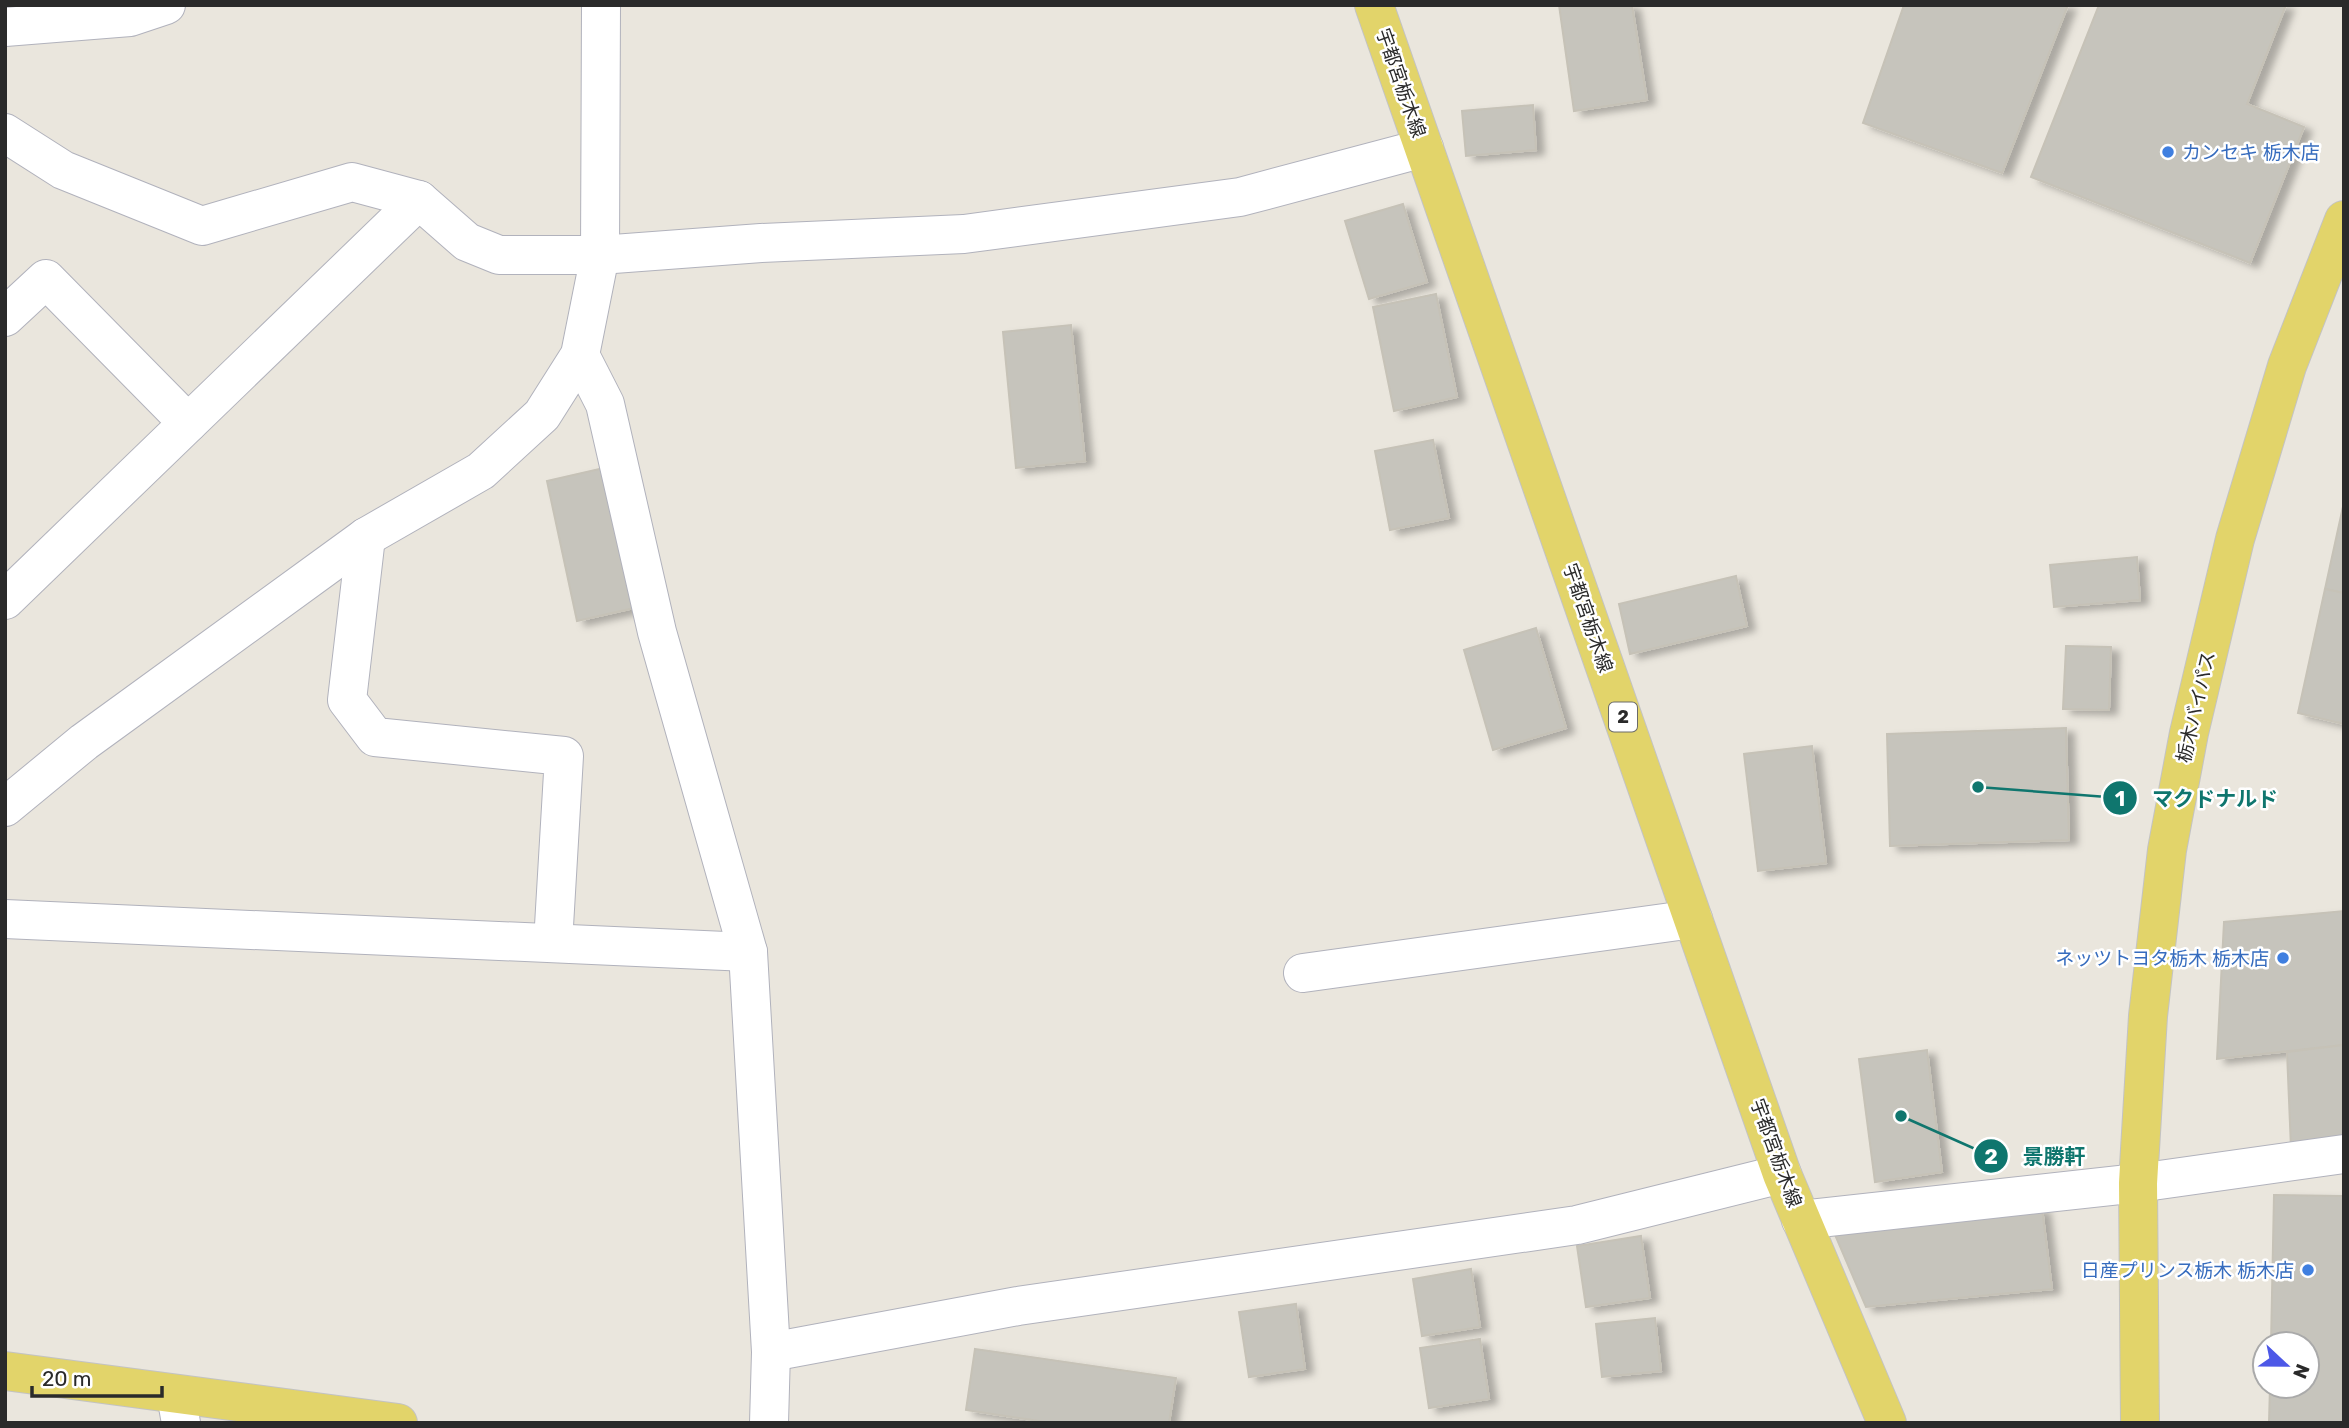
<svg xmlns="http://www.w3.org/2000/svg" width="2349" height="1428" font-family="Rubik,'Noto Sans JP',sans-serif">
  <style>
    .building { fill: #c6c4bc; stroke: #c6c2b7; stroke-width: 2; filter: url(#shadow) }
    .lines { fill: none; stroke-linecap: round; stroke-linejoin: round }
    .minor-casing { stroke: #b1b2bc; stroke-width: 40 }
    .major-casing { stroke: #c3c3c3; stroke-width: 40 }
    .minor { stroke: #fff; stroke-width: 38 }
    .major { stroke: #e2d46a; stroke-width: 38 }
    .shop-dot { fill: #3f7fe0; stroke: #fff; stroke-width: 2.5 }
    .labels { text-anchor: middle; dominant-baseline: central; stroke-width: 5; stroke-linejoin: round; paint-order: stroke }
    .shield { fill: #fff; stroke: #6a6a6a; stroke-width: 2 }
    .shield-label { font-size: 18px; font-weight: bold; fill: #2a2a2a }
    .street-label { font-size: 19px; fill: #2a2a2a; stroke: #fff }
    .shop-label { font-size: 19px; fill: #366cbe; stroke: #fff; text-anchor: end }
    .leader { fill: none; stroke: #0f766e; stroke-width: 2.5 }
    .callout-dot { fill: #0f766e; stroke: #fff; stroke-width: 2.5 }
    .mark-label { font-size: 21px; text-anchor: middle; font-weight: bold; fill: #fff }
    .callout-label { font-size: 21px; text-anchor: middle; font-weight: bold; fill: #0f766e; stroke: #fff; stroke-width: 5; stroke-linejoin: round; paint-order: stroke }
  </style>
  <defs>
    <filter id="shadow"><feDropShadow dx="8" dy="4.5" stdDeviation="3.5" flood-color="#0004"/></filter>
  </defs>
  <rect width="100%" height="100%" fill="#eae6dd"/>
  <g class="building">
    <polygon points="1559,5 1632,5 1647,100 1574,111"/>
    <polygon points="1904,5 2068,5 2002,173 1863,123"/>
    <polygon points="2099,5 2286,5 2247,104 2304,127 2250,263 2031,177"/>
    <polygon points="1533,105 1536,150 1466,156 1462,111"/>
    <polygon points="1403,204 1427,282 1369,299 1345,221"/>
    <polygon points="1436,294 1457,397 1394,411 1373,307"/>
    <polygon points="1071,325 1085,461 1016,468 1003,332"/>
    <polygon points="1433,440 1449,518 1390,530 1375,451"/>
    <polygon points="604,468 634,608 577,621 547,481"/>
    <polygon points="2344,502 2344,593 2325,589"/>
    <polygon points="2137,557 2140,600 2054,607 2050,565"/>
    <polygon points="1736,576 1747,626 1630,654 1619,604"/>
    <polygon points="2325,589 2344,593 2344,724 2298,713"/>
    <polygon points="1536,628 1566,728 1493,750 1464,650"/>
    <polygon points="2066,646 2111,647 2109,710 2063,709"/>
    <polygon points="2066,728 2069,840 1890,846 1887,734"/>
    <polygon points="1812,746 1826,863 1758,871 1744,754"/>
    <polygon points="2344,911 2344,1045 2217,1059 2224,922"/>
    <polygon points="2344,1045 2344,1141 2291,1148 2287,1052"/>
    <polygon points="1927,1050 1942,1172 1875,1182 1859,1059"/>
    <polygon points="2274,1195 2344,1196 2344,1423 2269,1423 2270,1386 2307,1386 2307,1344 2271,1344"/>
    <polygon points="2042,1208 2052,1289 1866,1307 1833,1230"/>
    <polygon points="1641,1236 1650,1298 1586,1307 1577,1246"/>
    <polygon points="1471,1269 1480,1327 1422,1336 1413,1279"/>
    <polygon points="1296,1304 1305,1369 1249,1377 1239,1312"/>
    <polygon points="1655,1318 1661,1371 1602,1377 1596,1324"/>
    <polygon points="1480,1339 1489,1399 1429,1408 1420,1348"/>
    <polygon points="975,1349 1176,1378 1169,1423 1052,1423 966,1410"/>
  </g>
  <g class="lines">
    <g class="minor-casing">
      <g id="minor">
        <polyline points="5,27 130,17 166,5"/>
        <polyline points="5,133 63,170 202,226 352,182 419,200 467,242 499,255 600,255 761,243 964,234 1240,197 1424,148"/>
        <polyline points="5,317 46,279 188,423"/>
        <polyline points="580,355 605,404 657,632 748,952 771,1352 769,1423"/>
        <polyline points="366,537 347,700 375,737 564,756 553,943"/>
        <polyline points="5,600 419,200"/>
        <polyline points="5,807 84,742 366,537 481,471 542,415 580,355 600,255 601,5"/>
        <polyline points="5,919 748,952"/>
        <polyline points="1303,973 1693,919"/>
        <polyline points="1801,1220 2138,1183 2344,1154"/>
        <polyline points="771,1352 1018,1306 1577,1225 1782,1174"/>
        <polyline points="176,1395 181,1423"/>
      </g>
    </g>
    <g class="major-casing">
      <g id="major">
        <polyline points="1374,5 1782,1174 1887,1423"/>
        <polyline points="5,1371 398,1423"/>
        <polyline points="2140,1423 2138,1183 2148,1016 2167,850 2189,733 2235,539 2287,366 2344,220"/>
      </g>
    </g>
    <use href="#minor" class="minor"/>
    <use href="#major" class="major"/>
  </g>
  <g class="shop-dot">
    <circle cx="2168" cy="152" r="7"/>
    <circle cx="2283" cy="958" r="7"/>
    <circle cx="2308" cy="1270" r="7"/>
  </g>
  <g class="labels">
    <rect class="shield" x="1609" y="702.5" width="28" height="29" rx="5"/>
    <g class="shield-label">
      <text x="1623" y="717">2</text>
    </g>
    <g class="street-label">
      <text transform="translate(1401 83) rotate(71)">宇都宮栃木線</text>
      <text transform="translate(1588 618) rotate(71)">宇都宮栃木線</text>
      <text transform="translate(2196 707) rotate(-77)">栃木バイパス</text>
      <text transform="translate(1776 1153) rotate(70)">宇都宮栃木線</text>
    </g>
    <g class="shop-label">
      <text x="2182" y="152" text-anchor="start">カンセキ 栃木店</text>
      <text x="2269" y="958">ネッツトヨタ栃木 栃木店</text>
      <text x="2294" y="1270">日産プリンス栃木 栃木店</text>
    </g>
  </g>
  <path class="leader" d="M1978 787L2120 798M1901 1116L1991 1156"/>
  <g class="callout-dot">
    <circle cx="1978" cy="787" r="7"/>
    <circle cx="1901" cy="1116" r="7"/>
    <circle cx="2120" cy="798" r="18"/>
    <circle cx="1991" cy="1156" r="18"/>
  </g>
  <g class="mark-label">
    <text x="2120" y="806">1</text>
    <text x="1991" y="1164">2</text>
  </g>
  <g class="callout-label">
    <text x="2215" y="806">マクドナルド</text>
    <text x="2054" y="1164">景勝軒</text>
  </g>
  <rect width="2349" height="1428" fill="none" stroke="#2a2a2a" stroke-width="14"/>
  <g transform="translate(2286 1365) rotate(112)"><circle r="33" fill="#ffffff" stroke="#aaaaaa" stroke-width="2"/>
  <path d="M0-5L12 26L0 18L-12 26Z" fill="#4d58e7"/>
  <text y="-10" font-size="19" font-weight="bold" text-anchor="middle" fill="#2a2a2a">N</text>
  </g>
  <path d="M32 1386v10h130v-10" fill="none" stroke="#2a2a2a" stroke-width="3.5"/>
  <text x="42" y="1386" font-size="21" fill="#2a2a2a" stroke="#ffffff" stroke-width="5" paint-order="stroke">20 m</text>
</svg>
